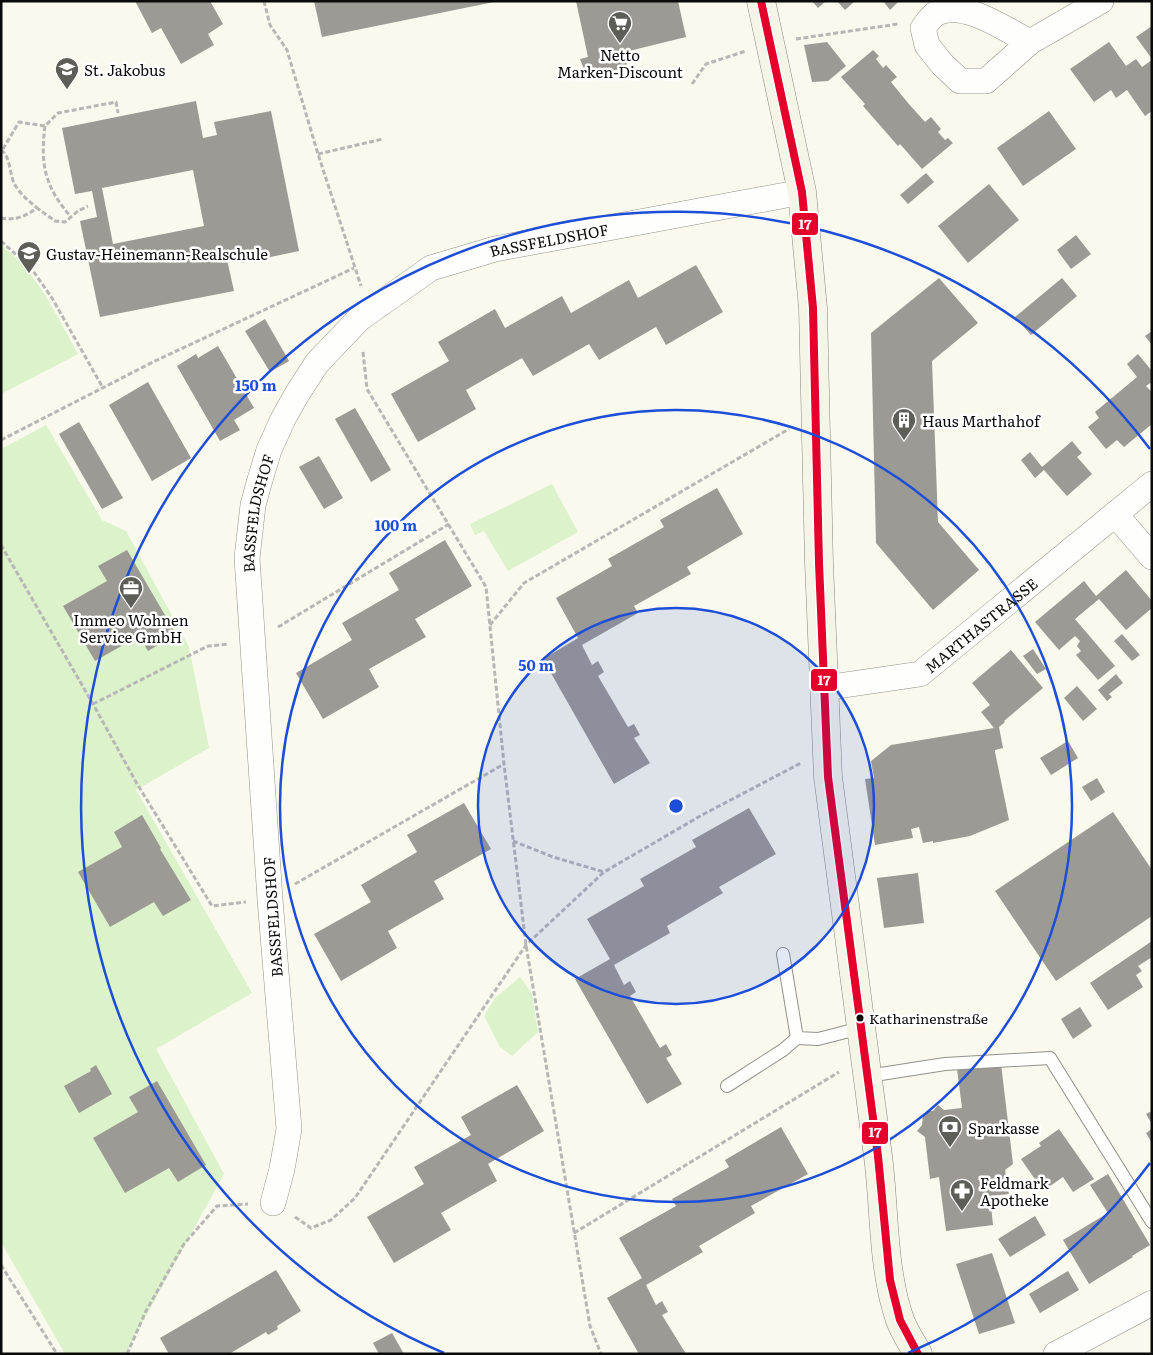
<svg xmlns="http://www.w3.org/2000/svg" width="1153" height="1355" font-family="Literata,serif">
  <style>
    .green { fill: #dcf2ca }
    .building { fill: #9c9a94; fill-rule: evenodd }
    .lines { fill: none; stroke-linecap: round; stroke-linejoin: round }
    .lane-casing { stroke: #92928c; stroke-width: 14 }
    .street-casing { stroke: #92928c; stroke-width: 26 }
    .secondary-casing { stroke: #888883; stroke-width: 29 }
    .path { stroke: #b7b7b5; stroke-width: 3; stroke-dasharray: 5 2.5; stroke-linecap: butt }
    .lane { stroke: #fefefc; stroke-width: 12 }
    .street { stroke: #fefefc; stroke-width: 25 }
    .secondary { stroke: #f4f4e7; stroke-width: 28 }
    .bus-1-casing { stroke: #fff; stroke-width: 11 }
    .bus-1 { stroke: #e4002b; stroke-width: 8 }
    .ring { fill: none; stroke: #1d4ed8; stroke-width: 2.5 }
    .bus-dot { fill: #0a0a0a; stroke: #fff; stroke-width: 2 }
    .labels { text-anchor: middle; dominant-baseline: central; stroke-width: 5; stroke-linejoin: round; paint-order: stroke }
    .bus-label { font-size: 14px; fill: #0a0a0a; stroke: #fff; text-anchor: start }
    .poi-label { font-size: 15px; fill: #0a0a0a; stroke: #fff; text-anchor: start }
    .street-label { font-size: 15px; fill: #0a0a0a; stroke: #fff }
    .centre { fill: #1d4ed8; stroke: #fff; stroke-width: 2.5 }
    .ring-label { font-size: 15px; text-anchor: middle; font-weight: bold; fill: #1d4ed8; stroke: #fff; stroke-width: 5; stroke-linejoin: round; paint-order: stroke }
    .line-badge { stroke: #fff; stroke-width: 2 }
    .badge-label { font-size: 14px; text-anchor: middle; font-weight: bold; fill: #fff }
  </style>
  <rect width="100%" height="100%" fill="#f9f9ed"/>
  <g class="green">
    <path d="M 1,245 C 35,269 58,318 78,354 L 1,394 Z"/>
    <polygon points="46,425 102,520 126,531 189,647 209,748 136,790 252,993 156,1049 224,1174 125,1354 65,1354 1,1242 1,449"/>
    <polygon points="552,484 578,532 508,571 484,531 475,535 470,524"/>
    <polygon points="520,977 532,994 538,1032 512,1056 500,1047 484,1016 495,998"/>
  </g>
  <g class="building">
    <polygon points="135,1 210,1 223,24 208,34 214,45 181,64 161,28 152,33"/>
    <polygon points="314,1 494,1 494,2 322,37"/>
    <polygon points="576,1 678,1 686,37 625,52 627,67 587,77 580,59 588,57"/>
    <polygon points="812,1 826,1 818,8"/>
    <polygon points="837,1 855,1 845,10"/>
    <polygon points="883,1 899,1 890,10"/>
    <polygon points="1152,26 1152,59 1136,37"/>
    <polygon points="827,42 846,66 828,81 812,82 804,45"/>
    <polygon points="1109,42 1126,66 1136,59 1142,67 1152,60 1152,111 1145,116 1127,90 1116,98 1111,90 1094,102 1070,69"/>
    <polygon points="873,50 879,56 876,59 883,68 886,65 897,77 891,82 908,103 925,122 931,117 941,129 938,132 945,140 948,138 953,143 922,169 900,144 898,146 863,106 865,104 841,77"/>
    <path d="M 196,101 L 203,138 L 217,135 L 214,122 L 271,111 L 299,251 L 242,263 L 240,252 L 226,255 L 234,291 L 100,317 L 80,221 L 97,217 L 92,191 L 75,194 L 62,128 ZM 193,170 L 204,226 L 113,244 L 102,188 Z"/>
    <polygon points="1049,111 1076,149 1023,186 997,148"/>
    <polygon points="926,173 934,182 908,204 900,195"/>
    <polygon points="989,184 1019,220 968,263 938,226"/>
    <polygon points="1076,235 1091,254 1071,269 1057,250"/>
    <polygon points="696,265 723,312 666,345 656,327 599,360 589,344 533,376 522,358 466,390 476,409 418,442 391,394 449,361 438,342 495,309 505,328 562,296 571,313 629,280 638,298"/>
    <polygon points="939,278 978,323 932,361 938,522 979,570 933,610 876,543 871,333"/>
    <polygon points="1062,278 1077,296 1031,335 1015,317"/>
    <polygon points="265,319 289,361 270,372 245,331"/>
    <polygon points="1152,331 1152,345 1145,336"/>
    <polygon points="218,346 254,408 234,420 240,430 220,441 177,366 196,354 198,358"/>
    <polygon points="1138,354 1152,371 1152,382 1146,386 1152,392 1152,424 1124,447 1117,440 1106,449 1088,427 1099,418 1095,412 1137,377 1127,364"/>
    <polygon points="148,382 191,458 152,481 109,405"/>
    <polygon points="355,408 391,470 371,482 335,419"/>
    <polygon points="79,422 123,498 102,509 59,434"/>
    <polygon points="1072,441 1082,453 1077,457 1092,474 1067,496 1044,470 1035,478 1021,460 1030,452 1042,467"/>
    <polygon points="319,456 343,498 324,509 299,467"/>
    <polygon points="717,488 743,534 687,567 691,574 634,606 638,613 582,645 592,665 598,661 604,672 598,676 628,727 634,724 640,735 634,738 650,763 614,784 543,659 578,638 556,598 612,566 608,559 664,527 660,520"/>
    <polygon points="445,540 472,586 415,619 426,637 369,669 379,687 323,719 296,673 352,640 342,623 399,590 389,573"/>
    <polygon points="127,550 176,634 148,651 139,636 95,661 63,606 107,581 98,566"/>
    <polygon points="1126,570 1152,601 1152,608 1126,630 1099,599 1075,619 1115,666 1098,680 1076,655 1081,651 1077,646 1080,641 1075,636 1059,650 1035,622 1084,581 1096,596"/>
    <polygon points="1122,634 1140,655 1132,661 1114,641"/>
    <polygon points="1033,649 1046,669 1037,674 1023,656"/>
    <polygon points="1011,650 1043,688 1004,721 1005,722 999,727 1003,748 995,750 995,752 1009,820 970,836 933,843 933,841 923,843 919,827 911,829 913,838 875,845 865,779 874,778 871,761 891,745 994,728 981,712 990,705 972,683"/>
    <polygon points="1116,674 1123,683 1109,694 1112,697 1107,701 1098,690"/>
    <polygon points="1077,686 1097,709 1083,721 1064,698"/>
    <polygon points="1068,741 1078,758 1051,775 1040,758"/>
    <polygon points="1097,778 1105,792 1091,801 1082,787"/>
    <polygon points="464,803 491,849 434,881 444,899 388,931 397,948 341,981 314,934 371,902 361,885 417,852 407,835"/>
    <polygon points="749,808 776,854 719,887 723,893 667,926 670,933 614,965 624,985 630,981 636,992 630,996 660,1048 666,1044 672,1055 666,1058 682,1084 647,1104 575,979 610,959 587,919 644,886 640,879 696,847 692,840"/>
    <polygon points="1113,812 1152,870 1152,916 1056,981 995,891"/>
    <polygon points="142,815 161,848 160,849 191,900 163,916 154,902 110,927 78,872 122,847 114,832"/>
    <polygon points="918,873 924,923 884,928 877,878"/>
    <polygon points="1152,941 1152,957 1138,966 1142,971 1136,975 1143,987 1108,1010 1090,983"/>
    <polygon points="1080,1007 1092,1026 1073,1039 1061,1019"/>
    <polygon points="1001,1064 1013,1164 1005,1170 1009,1194 990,1196 993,1225 946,1231 939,1177 930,1179 925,1137 917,1131 922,1125 923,1115 928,1111 933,1111 938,1105 944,1110 962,1108 957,1069"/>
    <polygon points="96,1065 112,1094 79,1113 64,1086 91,1071 90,1069"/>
    <polygon points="157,1081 206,1165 178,1182 169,1168 125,1193 93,1138 138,1112 129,1097"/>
    <polygon points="517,1085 544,1131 488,1164 497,1181 441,1213 451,1230 394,1263 367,1217 424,1184 414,1167 471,1135 461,1117"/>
    <polygon points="1152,1111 1152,1124 1146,1114"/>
    <polygon points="781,1127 808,1174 751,1206 755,1213 699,1246 703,1252 646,1285 656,1305 662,1301 668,1312 662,1315 686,1354 639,1354 607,1298 642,1278 619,1238 676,1206 672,1199 729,1167 725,1160"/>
    <polygon points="1059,1129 1094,1179 1073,1192 1063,1177 1043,1191 1021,1159 1041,1146 1039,1143"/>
    <polygon points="1152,1129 1152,1143 1146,1133"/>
    <polygon points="1108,1174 1150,1245 1132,1256 1133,1257 1089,1284 1063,1240 1108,1213 1090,1185"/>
    <polygon points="1035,1216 1046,1235 1010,1257 998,1239"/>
    <polygon points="992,1253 1015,1323 979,1334 956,1264"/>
    <polygon points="276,1270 301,1311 277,1326 278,1329 268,1335 266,1332 229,1354 169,1354 160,1338"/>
    <polygon points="1068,1271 1079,1290 1040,1313 1029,1294"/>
    <polygon points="392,1333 404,1354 379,1354 373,1343"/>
  </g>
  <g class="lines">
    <g class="lane-casing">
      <g id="lane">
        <polyline points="783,954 797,1038 818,1039 861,1028"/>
        <polyline points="868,1076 945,1064 1050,1058 1152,1222"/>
        <polyline points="727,1086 783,1050 797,1038"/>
      </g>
    </g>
    <g class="street-casing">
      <g id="street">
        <path d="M 1030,42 C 1004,29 965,0 937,13 C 931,16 927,23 923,28 L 927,45 L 942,64 L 960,81 L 986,81 L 1030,42 L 1101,1"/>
        <polyline points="1115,514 1152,557"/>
        <path id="s1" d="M 824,688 L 920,674 L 1152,484"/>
        <path id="s2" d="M 273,1203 L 282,1169 L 289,1129 L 270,899 L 247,558 L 253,505 L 259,483 L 269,450 L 283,419 L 297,394 L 317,363 L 359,319 L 431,268 L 495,249 L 802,192"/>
        <polyline points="1056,1354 1152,1303"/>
      </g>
    </g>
    <g class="secondary-casing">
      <path id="secondary" d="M 761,1 L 802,192 L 813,308 L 819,563 L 828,777 L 878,1156 C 885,1210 882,1268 900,1320 C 904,1331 912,1343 918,1354"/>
    </g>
    <g class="path">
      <polyline points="264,1 270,25 287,50 318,154 361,286"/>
      <polyline points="796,39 898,24"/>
      <polyline points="692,84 706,64 746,51"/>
      <path d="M 45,126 C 40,165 45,187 71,217"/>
      <polyline points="3,149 19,122 45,126 58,113 116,102 118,113"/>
      <path d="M 1,150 C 11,156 9,175 15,185 C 21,195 29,201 37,208"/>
      <polyline points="318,154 383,139"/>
      <path d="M 1,218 C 15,221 26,216 37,208 L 55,221 L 65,222 L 78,211 L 88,206"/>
      <polyline points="1,241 31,268 52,298 103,388"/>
      <polyline points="363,352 367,389 486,587 504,764 526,945 590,1326 601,1354"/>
      <polyline points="1,440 155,361 354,268"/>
      <polyline points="1,545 93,704 136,782 212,906 246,902"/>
      <polyline points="490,625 524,583 789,429"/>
      <polyline points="278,627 449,524"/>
      <polyline points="93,704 208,646 229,644"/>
      <polyline points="513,841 553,857 604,872"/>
      <polyline points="295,884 504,764"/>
      <polyline points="295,1217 311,1228 331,1220 355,1198 526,945 604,872 702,815 801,763"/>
      <polyline points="574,1233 839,1072"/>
      <polyline points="1,1265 57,1354"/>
      <polyline points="127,1354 146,1311 184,1244 217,1206 248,1204"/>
    </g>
    <use href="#lane" class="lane"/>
    <use href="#street" class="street"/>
    <use href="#secondary" class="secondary"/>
    <g class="bus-1-casing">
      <polyline id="bus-1" points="761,1 802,192 813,308 819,563 828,777 878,1156 890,1280 900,1320 918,1354"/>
    </g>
    <use href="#bus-1" class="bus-1"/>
  </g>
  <circle cx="676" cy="806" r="198" fill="#1d4ed8" fill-opacity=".12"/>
  <g class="ring">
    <circle cx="676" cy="806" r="198"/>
    <circle cx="676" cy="806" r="396"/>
    <path d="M1150 1163A594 594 0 0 1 908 1353M444 1353A594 594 0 1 1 1150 449"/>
  </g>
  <defs>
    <g id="supermarket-pin" transform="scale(1.25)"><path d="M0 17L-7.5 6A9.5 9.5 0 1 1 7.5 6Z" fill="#5e5e59" stroke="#fff"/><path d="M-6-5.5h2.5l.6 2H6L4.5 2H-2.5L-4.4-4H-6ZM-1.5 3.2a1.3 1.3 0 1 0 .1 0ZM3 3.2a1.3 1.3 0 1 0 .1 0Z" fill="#fff"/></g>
    <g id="school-pin" transform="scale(1.25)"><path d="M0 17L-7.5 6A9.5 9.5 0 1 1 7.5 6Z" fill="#5e5e59" stroke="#fff"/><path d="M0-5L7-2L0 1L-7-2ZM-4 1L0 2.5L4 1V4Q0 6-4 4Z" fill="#fff"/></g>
    <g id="building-pin" transform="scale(1.25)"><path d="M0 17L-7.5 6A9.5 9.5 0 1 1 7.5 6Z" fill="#5e5e59" stroke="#fff"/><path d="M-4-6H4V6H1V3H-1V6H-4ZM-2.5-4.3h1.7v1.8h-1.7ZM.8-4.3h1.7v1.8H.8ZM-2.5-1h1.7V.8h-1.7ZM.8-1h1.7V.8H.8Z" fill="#fff"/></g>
    <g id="office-pin" transform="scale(1.25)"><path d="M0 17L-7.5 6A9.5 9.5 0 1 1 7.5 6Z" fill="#5e5e59" stroke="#fff"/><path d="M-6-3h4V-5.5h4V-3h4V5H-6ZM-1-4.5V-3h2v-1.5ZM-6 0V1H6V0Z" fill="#fff"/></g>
    <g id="bank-pin" transform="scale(1.25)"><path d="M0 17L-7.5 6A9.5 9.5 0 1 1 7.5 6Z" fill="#5e5e59" stroke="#fff"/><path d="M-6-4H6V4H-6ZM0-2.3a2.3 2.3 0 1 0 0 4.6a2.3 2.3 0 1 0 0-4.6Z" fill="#fff"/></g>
    <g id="pharmacy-pin" transform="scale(1.25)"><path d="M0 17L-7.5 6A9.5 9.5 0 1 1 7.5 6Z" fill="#5e5e59" stroke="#fff"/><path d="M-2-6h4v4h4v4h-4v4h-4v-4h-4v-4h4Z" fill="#fff"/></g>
  </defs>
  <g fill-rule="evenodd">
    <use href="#supermarket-pin" x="620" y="23"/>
    <use href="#school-pin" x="67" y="69"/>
    <use href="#school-pin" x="29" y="253"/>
    <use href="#building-pin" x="904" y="420"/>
    <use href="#office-pin" x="131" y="588"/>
    <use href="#bank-pin" x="950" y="1127"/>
    <use href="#pharmacy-pin" x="962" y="1191"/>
  </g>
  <circle class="bus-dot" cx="860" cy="1018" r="4.5"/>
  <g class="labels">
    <g class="bus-label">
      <text x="869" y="1018">Katharinenstraße</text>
    </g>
    <g class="poi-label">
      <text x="620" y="54" text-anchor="middle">Netto<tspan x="620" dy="17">Marken-Discount</tspan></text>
      <text x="84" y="69">St. Jakobus</text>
      <text x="46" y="253">Gustav-Heinemann-Realschule</text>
      <text x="922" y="420">Haus Marthahof</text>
      <text x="131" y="619" text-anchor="middle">Immeo Wohnen<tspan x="131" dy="17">Service GmbH</tspan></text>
      <text x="968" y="1127">Sparkasse</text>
      <text x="980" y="1182">Feldmark<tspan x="980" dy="17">Apotheke</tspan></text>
    </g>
    <g class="street-label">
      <text stroke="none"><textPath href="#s2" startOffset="1129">BASSFELDSHOF</textPath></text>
      <text stroke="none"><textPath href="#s2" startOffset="694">BASSFELDSHOF</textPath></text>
      <text stroke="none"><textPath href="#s1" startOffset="175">MARTHASTRASSE</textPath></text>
      <text transform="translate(272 917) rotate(-94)">BASSFELDSHOF</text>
    </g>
  </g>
  <circle cx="676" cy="806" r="8" class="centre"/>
  <g class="ring-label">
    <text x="256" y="391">150 m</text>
    <text x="396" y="531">100 m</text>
    <text x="536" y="671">50 m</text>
  </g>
  <g class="line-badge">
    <rect x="791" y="212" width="28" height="24" rx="5" fill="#e4002b"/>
    <rect x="810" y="668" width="28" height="24" rx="5" fill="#e4002b"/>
    <rect x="861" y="1121" width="28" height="24" rx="5" fill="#e4002b"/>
  </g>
  <g class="badge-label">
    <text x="805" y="229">17</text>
    <text x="824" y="685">17</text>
    <text x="875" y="1137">17</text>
  </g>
  <rect width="1153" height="1355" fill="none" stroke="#0a0a0a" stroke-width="5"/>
</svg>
